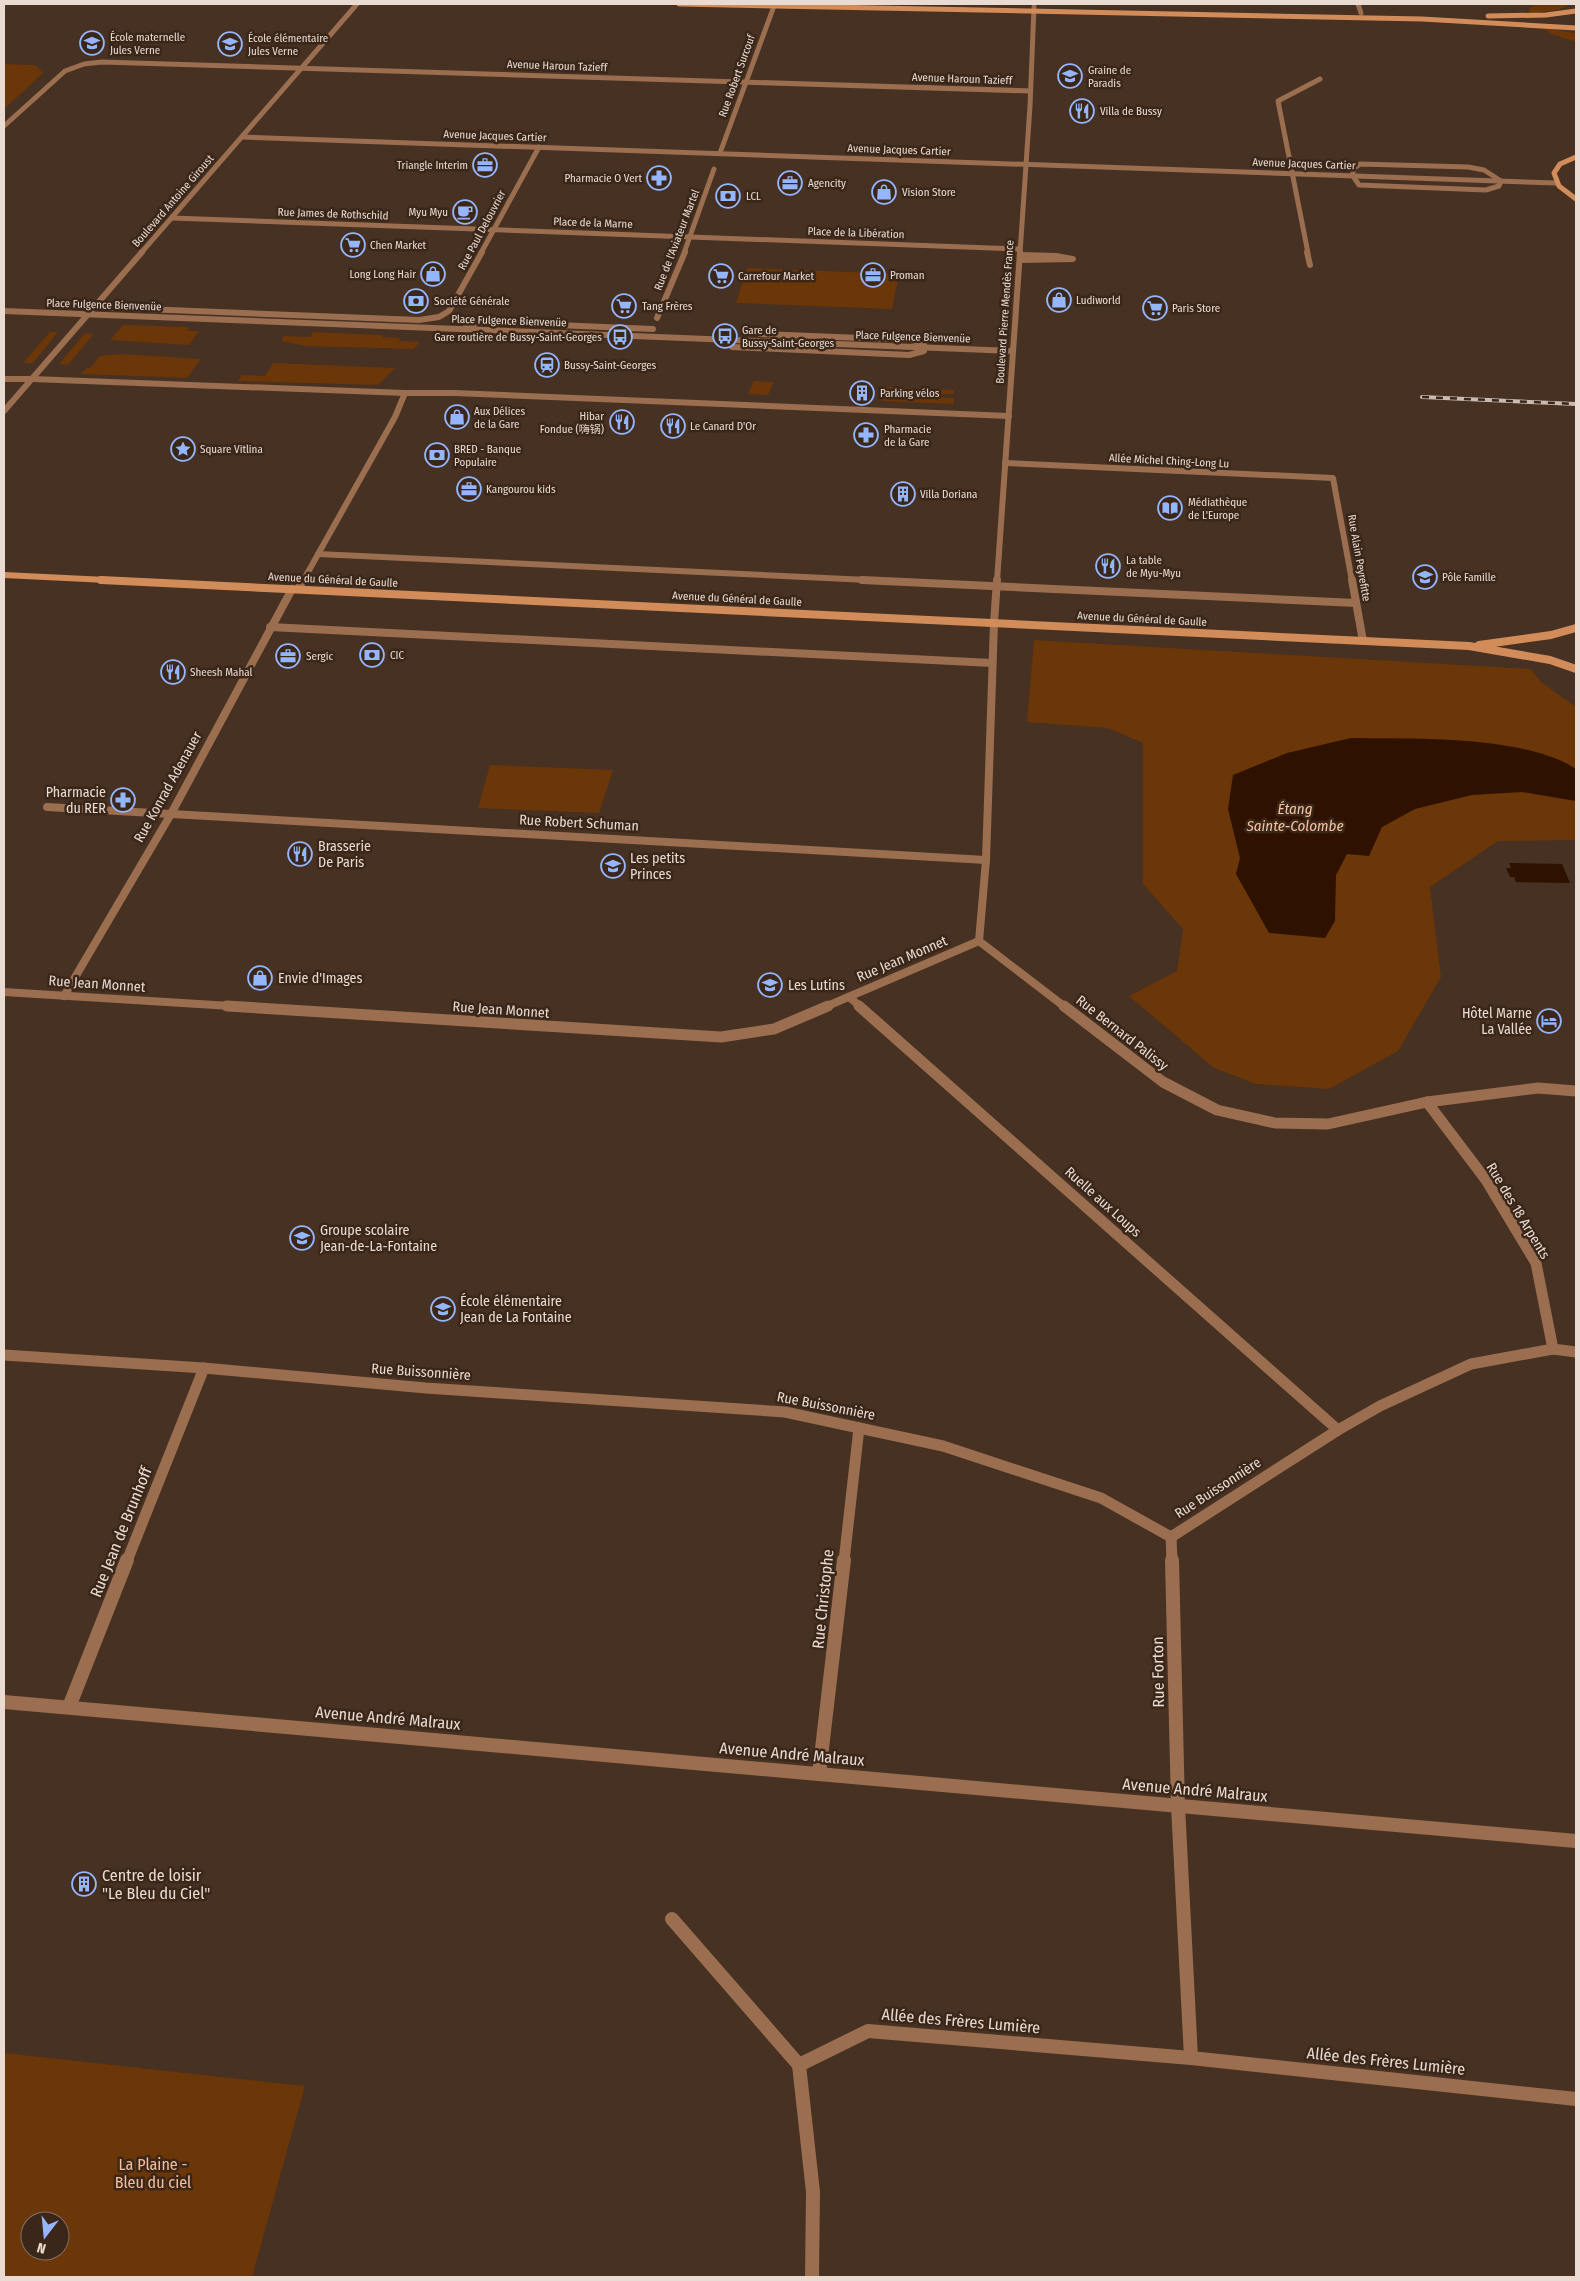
<svg xmlns="http://www.w3.org/2000/svg" width="1580" height="2281" font-family="'Fira Sans Condensed','Noto Sans SC',sans-serif">
  <style>
    .green { fill: #6b3608; fill-rule: evenodd }
    .water { fill: #2f1100 }
    .lines { fill: none; stroke-linecap: round; stroke-linejoin: round }
    .service-far2 { stroke: #9a6e4f; stroke-width: 5 }
    .service-far1 { stroke: #9a6e4f; stroke-width: 6 }
    .service { stroke: #9a6e4f; stroke-width: 8 }
    .pedestrian-far1 { stroke: #9a6e4f; stroke-width: 5 }
    .pedestrian { stroke: #9a6e4f; stroke-width: 6 }
    .minor-far4 { stroke: #9a6e4f; stroke-width: 5 }
    .minor-far3 { stroke: #9a6e4f; stroke-width: 6 }
    .minor-far2 { stroke: #9a6e4f; stroke-width: 8 }
    .minor-far1 { stroke: #9a6e4f; stroke-width: 11 }
    .minor { stroke: #9a6e4f; stroke-width: 14 }
    .tertiary-far3 { stroke: #9a6e4f; stroke-width: 5 }
    .tertiary-far2 { stroke: #9a6e4f; stroke-width: 6 }
    .tertiary-far1 { stroke: #9a6e4f; stroke-width: 8 }
    .tertiary { stroke: #9a6e4f; stroke-width: 14 }
    .secondary-far2 { stroke: #d28c5a; stroke-width: 5 }
    .secondary-far1 { stroke: #d28c5a; stroke-width: 6 }
    .secondary { stroke: #d28c5a; stroke-width: 8 }
    .rail-casing { stroke: #cabab0; stroke-width: 4 }
    .rail { stroke: #3b2719; stroke-width: 2.5; stroke-dasharray: 7; stroke-linecap: butt }
    .labels { text-anchor: middle; dominant-baseline: central; stroke-width: 5; stroke-linejoin: round; paint-order: stroke }
    .far-poi-label { font-size: 11px; fill: #e9dbd2; stroke: #3b2719; text-anchor: start }
    .far-street-label { font-size: 11px; fill: #e9dbd2; stroke: #3b2719 }
    .street-label { font-size: 14px; fill: #e9dbd2; stroke: #3b2719 }
    .poi-label { font-size: 14px; fill: #e9dbd2; stroke: #3b2719; text-anchor: start }
    .water-label { font-size: 15px; font-style: italic; fill: #f9c39f; stroke: #3b2719 }
    .near-street-label { font-size: 16px; fill: #e9dbd2; stroke: #3b2719 }
    .near-poi-label { font-size: 16px; fill: #e9dbd2; stroke: #3b2719; text-anchor: start }
    .near-park-label { font-size: 16px; fill: #f4be9b; stroke: #3b2719 }
  </style>
  <rect width="100%" height="100%" fill="#463123"/>
  <g class="green">
    <polygon points="1536,4 1571,4 1557,10 1528,14 1530,8"/>
    <polygon points="1543,28 1576,33 1576,42 1551,34"/>
    <polygon points="4,64 35,65 43,73 4,109"/>
    <polygon points="747,268 899,274 892,309 736,303"/>
    <polygon points="123,325 189,327 187,331 199,331 189,345 110,340"/>
    <polygon points="50,332 58,332 33,363 23,363"/>
    <polygon points="313,332 382,335 382,337 400,338 399,341 420,342 413,349 306,346 281,341 284,336 310,337"/>
    <polygon points="85,333 94,334 68,365 59,364"/>
    <polygon points="122,354 201,359 187,378 81,374 87,368 90,368 100,356"/>
    <polygon points="273,363 395,368 378,385 238,381 242,375 265,376"/>
    <polygon points="754,381 774,382 768,395 748,394"/>
    <polygon points="885,387 954,390 954,394 937,394 936,397 954,398 954,404 882,401 883,395 896,396 897,392 884,391"/>
    <polygon points="1034,640 1531,669 1541,682 1576,707 1576,840 1498,841 1430,887 1441,977 1398,1051 1329,1089 1256,1084 1214,1068 1129,996 1177,971 1183,929 1143,884 1143,743 1108,728 1027,722"/>
    <polygon points="490,765 613,770 599,813 478,808"/>
    <path d="M 4,2053 L 305,2086 L 252,2277 L 4,2277 ZM 30,2221 L 60,2221 L 60,2251 L 30,2251 Z"/>
  </g>
  <g class="water">
    <path d="M 1351,738 C 1414,739 1524,735 1576,769 L 1576,801 L 1522,792 L 1472,795 L 1415,809 L 1382,827 L 1369,856 L 1347,854 L 1336,875 L 1335,921 L 1325,938 L 1269,933 L 1236,874 L 1240,858 L 1228,809 L 1233,775 L 1287,753 Z"/>
    <polygon points="1509,863 1562,864 1570,883 1516,882 1514,877 1510,877 1506,868 1511,868"/>
  </g>
  <g class="lines">
    <polygon class="service-far2" points="1360,164 1468,167 1484,170 1501,181 1499,186 1486,190 1359,185 1353,176 1353,169"/>
    <g class="service-far1">
      <polyline points="1020,255 1056,256 1073,259 1020,260"/>
      <polyline points="4,311 1013,351"/>
      <polyline points="466,326 482,322 653,329"/>
      <polyline points="760,334 911,340 924,344"/>
      <polyline points="732,347 909,355 924,351"/>
    </g>
    <g class="service">
      <polyline points="270,627 992,663"/>
      <polyline points="47,807 171,814"/>
    </g>
    <polyline class="pedestrian-far1" points="684,253 714,169"/>
    <g class="pedestrian">
      <polyline points="657,318 685,252"/>
      <polyline points="32,379 405,393"/>
    </g>
    <g class="minor-far4">
      <polyline points="1358,4 1361,13"/>
      <polyline points="4,126 65,71 84,64 102,62 1030,91"/>
      <polyline points="720,153 774,6"/>
      <polyline points="172,218 1020,249"/>
      <polyline points="481,253 539,147"/>
      <polyline points="1308,253 1278,101 1320,79"/>
    </g>
    <g class="minor-far3">
      <polyline points="1307,252 1310,265"/>
      <polyline points="95,307 419,320 439,317 449,311 482,252"/>
      <polyline points="4,379 32,379"/>
      <polyline points="1005,463 1333,478 1352,581"/>
      <polyline points="318,554 889,581"/>
      <polyline points="303,581 395,417 405,393 455,393 1009,416"/>
    </g>
    <g class="minor-far2">
      <polyline points="862,580 1356,603"/>
      <polyline points="1352,580 1363,641"/>
      <polyline points="298,589 303,580"/>
      <polyline points="994,623 986,860 979,941 1065,1007"/>
      <polyline points="171,814 986,860"/>
      <polyline points="4,992 247,1007"/>
      <polyline points="64,996 171,814 292,589"/>
      <polyline points="849,997 861,1007"/>
      <polyline points="825,1007 979,941"/>
    </g>
    <g class="minor-far1">
      <polyline points="227,1006 721,1037 774,1029 828,1006"/>
      <polyline points="859,1006 1338,1430"/>
      <polyline points="1064,1006 1163,1082 1217,1110 1275,1123 1328,1124 1427,1102 1538,1088 1576,1091"/>
      <polyline points="1427,1102 1486,1180 1536,1263 1553,1349"/>
      <polyline points="4,1355 204,1368 426,1388 785,1412 943,1446 1101,1498 1171,1537"/>
      <polyline points="1171,1537 1172,1561"/>
      <polyline points="1171,1537 1338,1430 1380,1406 1471,1364 1553,1349 1576,1352"/>
      <polyline points="127,1561 204,1368"/>
      <polyline points="844,1561 859,1428"/>
    </g>
    <g class="minor">
      <polyline points="1172,1560 1178,1806 1191,2058"/>
      <polyline points="69,1707 127,1560"/>
      <polyline points="819,1774 844,1560"/>
      <polyline points="672,1919 799,2065"/>
      <polyline points="812,2277 813,2192 799,2065 868,2031 1191,2058 1576,2099"/>
    </g>
    <g class="tertiary-far3">
      <polyline points="242,137 1556,183"/>
      <polyline points="141,253 357,4"/>
      <polyline points="1020,253 1030,106 1034,7"/>
    </g>
    <g class="tertiary-far2">
      <polyline points="4,411 142,252"/>
      <polyline points="997,581 1020,252"/>
    </g>
    <polyline class="tertiary-far1" points="994,623 997,580"/>
    <polyline class="tertiary" points="4,1702 1576,1841"/>
    <g class="secondary-far2">
      <polyline points="679,4 1422,19 1576,28"/>
      <polyline points="1488,16 1546,15 1576,11"/>
      <polyline points="1576,157 1560,164 1554,173 1559,186 1576,199"/>
    </g>
    <polyline class="secondary-far1" points="4,575 127,581"/>
    <g class="secondary">
      <polyline points="101,580 1469,646 1550,660 1576,669"/>
      <polyline points="1479,645 1551,635 1576,628"/>
    </g>
    <g class="rail-casing">
      <polyline id="rail" points="1422,397 1576,404"/>
    </g>
    <use href="#rail" class="rail"/>
  </g>
  <defs>
    <g id="school-ring" transform="scale(1.25)"><circle r="9.5" fill="#3b2719" stroke="#95b6fd" stroke-width="1.5"/><path d="M0-5L7-2L0 1L-7-2ZM-4 1L0 2.5L4 1V4Q0 6-4 4Z" fill="#95b6fd"/></g>
    <g id="restaurant-ring" transform="scale(1.25)"><circle r="9.5" fill="#3b2719" stroke="#95b6fd" stroke-width="1.5"/><path d="M-5-6h1v4h1v-4h1v4h1v-4h1v5L-1.5 .5V6h-2V.5L-5-1ZM5-6V6H3V1.5H1.5Q1.5-4 5-6Z" fill="#95b6fd"/></g>
    <g id="office-ring" transform="scale(1.25)"><circle r="9.5" fill="#3b2719" stroke="#95b6fd" stroke-width="1.5"/><path d="M-6-3h4V-5.5h4V-3h4V5H-6ZM-1-4.5V-3h2v-1.5ZM-6 0V1H6V0Z" fill="#95b6fd"/></g>
    <g id="pharmacy-ring" transform="scale(1.25)"><circle r="9.5" fill="#3b2719" stroke="#95b6fd" stroke-width="1.5"/><path d="M-2-6h4v4h4v4h-4v4h-4v-4h-4v-4h4Z" fill="#95b6fd"/></g>
    <g id="shop-ring" transform="scale(1.25)"><circle r="9.5" fill="#3b2719" stroke="#95b6fd" stroke-width="1.5"/><path d="M-5-2.5h2.3a2.7 3.5 0 0 1 5.4 0H5L5.5 6h-11ZM-1.5-2.5h3a1.5 2.3 0 0 0-3 0Z" fill="#95b6fd"/></g>
    <g id="bank-ring" transform="scale(1.25)"><circle r="9.5" fill="#3b2719" stroke="#95b6fd" stroke-width="1.5"/><path d="M-6-4H6V4H-6ZM0-2.3a2.3 2.3 0 1 0 0 4.6a2.3 2.3 0 1 0 0-4.6Z" fill="#95b6fd"/></g>
    <g id="cafe-ring" transform="scale(1.25)"><circle r="9.5" fill="#3b2719" stroke="#95b6fd" stroke-width="1.5"/><path d="M-5.5-4.5H6V0H3Q3 3.5 0 3.5H-2.5Q-5.5 3.5-5.5 0ZM3-3.2v2h1.7v-2ZM-6 4.5H4V6H-6Z" fill="#95b6fd"/></g>
    <g id="supermarket-ring" transform="scale(1.25)"><circle r="9.5" fill="#3b2719" stroke="#95b6fd" stroke-width="1.5"/><path d="M-6-5.5h2.5l.6 2H6L4.5 2H-2.5L-4.4-4H-6ZM-1.5 3.2a1.3 1.3 0 1 0 .1 0ZM3 3.2a1.3 1.3 0 1 0 .1 0Z" fill="#95b6fd"/></g>
    <g id="bus-ring" transform="scale(1.25)"><circle r="9.5" fill="#3b2719" stroke="#95b6fd" stroke-width="1.5"/><path d="M-5-6H5V4H4V6H2V4H-2V6H-4V4H-5ZM-3.5-4V0h7V-4ZM-3.5 1.2v1.5H-2V1.2ZM2 1.2v1.5H3.5V1.2Z" fill="#95b6fd"/></g>
    <g id="station-ring" transform="scale(1.25)"><circle r="9.5" fill="#3b2719" stroke="#95b6fd" stroke-width="1.5"/><path d="M-3-6H3Q5-6 5-4V2Q5 4 3 4L4.5 6H3L1.5 4h-3L-3 6H-4.5L-3 4Q-5 4-5 2V-4Q-5-6-3-6ZM-3.5-4v3h7v-3ZM-3.5 1v1.5H-2V1ZM2 1v1.5H3.5V1Z" fill="#95b6fd"/></g>
    <g id="building-ring" transform="scale(1.25)"><circle r="9.5" fill="#3b2719" stroke="#95b6fd" stroke-width="1.5"/><path d="M-4-6H4V6H1V3H-1V6H-4ZM-2.5-4.3h1.7v1.8h-1.7ZM.8-4.3h1.7v1.8H.8ZM-2.5-1h1.7V.8h-1.7ZM.8-1h1.7V.8H.8Z" fill="#95b6fd"/></g>
    <g id="sight-ring" transform="scale(1.25)"><circle r="9.5" fill="#3b2719" stroke="#95b6fd" stroke-width="1.5"/><path d="M0-6L1.8-2.2L6-1.7L2.9 1.2L3.7 5.4L0 3.3L-3.7 5.4L-2.9 1.2L-6-1.7L-1.8-2.2Z" fill="#95b6fd"/></g>
    <g id="library-ring" transform="scale(1.25)"><circle r="9.5" fill="#3b2719" stroke="#95b6fd" stroke-width="1.5"/><path d="M-6-4Q-3-5.5-.7-3.5V5Q-3 3-6 4ZM6-4Q3-5.5 .7-3.5V5Q3 3 6 4Z" fill="#95b6fd"/></g>
    <g id="hotel-ring" transform="scale(1.25)"><circle r="9.5" fill="#3b2719" stroke="#95b6fd" stroke-width="1.5"/><path d="M-6-4.5h1.5V1H6V5H4.5V3h-9V5H-6ZM-4 0a1.8 1.8 0 1 1 3.6 0ZM.5 0V-2.5h3Q6-2.5 6 0Z" fill="#95b6fd"/></g>
  </defs>
  <g fill-rule="evenodd">
    <use href="#school-ring" x="92" y="43"/>
    <use href="#school-ring" x="230" y="44"/>
    <use href="#school-ring" x="1070" y="76"/>
    <use href="#restaurant-ring" x="1082" y="111"/>
    <use href="#office-ring" x="485" y="165"/>
    <use href="#pharmacy-ring" x="659" y="178"/>
    <use href="#office-ring" x="790" y="183"/>
    <use href="#shop-ring" x="884" y="192"/>
    <use href="#bank-ring" x="728" y="196"/>
    <use href="#cafe-ring" x="465" y="212"/>
    <use href="#supermarket-ring" x="353" y="245"/>
    <use href="#shop-ring" x="433" y="274"/>
    <use href="#office-ring" x="873" y="275"/>
    <use href="#supermarket-ring" x="721" y="276"/>
    <use href="#shop-ring" x="1059" y="300"/>
    <use href="#bank-ring" x="416" y="301"/>
    <use href="#supermarket-ring" x="624" y="306"/>
    <use href="#supermarket-ring" x="1155" y="308"/>
    <use href="#bus-ring" x="725" y="336"/>
    <use href="#bus-ring" x="620" y="337"/>
    <use href="#station-ring" x="547" y="365"/>
    <use href="#building-ring" x="862" y="393"/>
    <use href="#shop-ring" x="457" y="417"/>
    <use href="#restaurant-ring" x="622" y="422"/>
    <use href="#restaurant-ring" x="673" y="426"/>
    <use href="#pharmacy-ring" x="866" y="435"/>
    <use href="#sight-ring" x="183" y="449"/>
    <use href="#bank-ring" x="437" y="455"/>
    <use href="#office-ring" x="469" y="489"/>
    <use href="#building-ring" x="903" y="494"/>
    <use href="#library-ring" x="1170" y="508"/>
    <use href="#restaurant-ring" x="1108" y="566"/>
    <use href="#school-ring" x="1425" y="577"/>
    <use href="#bank-ring" x="372" y="655"/>
    <use href="#office-ring" x="288" y="656"/>
    <use href="#restaurant-ring" x="173" y="672"/>
    <use href="#pharmacy-ring" x="123" y="800"/>
    <use href="#restaurant-ring" x="300" y="854"/>
    <use href="#school-ring" x="613" y="866"/>
    <use href="#shop-ring" x="260" y="978"/>
    <use href="#school-ring" x="770" y="985"/>
    <use href="#hotel-ring" x="1549" y="1021"/>
    <use href="#school-ring" x="302" y="1238"/>
    <use href="#school-ring" x="443" y="1309"/>
    <use href="#building-ring" x="84" y="1884"/>
  </g>
  <g class="labels">
    <g class="far-poi-label">
      <text x="110" y="37">École maternelle<tspan x="110" dy="13">Jules Verne</tspan></text>
      <text x="248" y="38">École élémentaire<tspan x="248" dy="13">Jules Verne</tspan></text>
      <text x="1088" y="70">Graine de<tspan x="1088" dy="13">Paradis</tspan></text>
      <text x="1100" y="111">Villa de Bussy</text>
      <text x="468" y="165" text-anchor="end">Triangle Interim</text>
      <text x="642" y="178" text-anchor="end">Pharmacie O Vert</text>
      <text x="808" y="183">Agencity</text>
      <text x="902" y="192">Vision Store</text>
      <text x="746" y="196">LCL</text>
      <text x="448" y="212" text-anchor="end">Myu Myu</text>
      <text x="370" y="245">Chen Market</text>
      <text x="416" y="274" text-anchor="end">Long Long Hair</text>
      <text x="890" y="275">Proman</text>
      <text x="738" y="276">Carrefour Market</text>
      <text x="1076" y="300">Ludiworld</text>
      <text x="434" y="301">Société Générale</text>
      <text x="642" y="306">Tang Frères</text>
      <text x="1172" y="308">Paris Store</text>
      <text x="742" y="330">Gare de<tspan x="742" dy="13">Bussy-Saint-Georges</tspan></text>
      <text x="602" y="337" text-anchor="end">Gare routière de Bussy-Saint-Georges</text>
      <text x="564" y="365">Bussy-Saint-Georges</text>
      <text x="880" y="393">Parking vélos</text>
      <text x="474" y="411">Aux Délices<tspan x="474" dy="13">de la Gare</tspan></text>
      <text x="604" y="416" text-anchor="end">Hibar<tspan x="604" dy="13">Fondue (嗨锅)</tspan></text>
      <text x="690" y="426">Le Canard D'Or</text>
      <text x="884" y="429">Pharmacie<tspan x="884" dy="13">de la Gare</tspan></text>
      <text x="200" y="449">Square Vitlina</text>
      <text x="454" y="449">BRED - Banque<tspan x="454" dy="13">Populaire</tspan></text>
      <text x="486" y="489">Kangourou kids</text>
      <text x="920" y="494">Villa Doriana</text>
      <text x="1188" y="502">Médiathèque<tspan x="1188" dy="13">de L'Europe</tspan></text>
      <text x="1126" y="560">La table<tspan x="1126" dy="13">de Myu-Myu</tspan></text>
      <text x="1442" y="577">Pôle Famille</text>
      <text x="390" y="655">CIC</text>
      <text x="306" y="656">Sergic</text>
      <text x="190" y="672">Sheesh Mahal</text>
    </g>
    <g class="far-street-label">
      <text transform="translate(557 66) rotate(2)">Avenue Haroun Tazieff</text>
      <text transform="translate(737 76) rotate(-70)">Rue Robert Surcouf</text>
      <text transform="translate(962 79) rotate(2)">Avenue Haroun Tazieff</text>
      <text transform="translate(495 136) rotate(2)">Avenue Jacques Cartier</text>
      <text transform="translate(899 150) rotate(2)">Avenue Jacques Cartier</text>
      <text transform="translate(1304 164) rotate(2)">Avenue Jacques Cartier</text>
      <text transform="translate(173 201) rotate(-49)">Boulevard Antoine Giroust</text>
      <text transform="translate(333 214) rotate(2)">Rue James de Rothschild</text>
      <text transform="translate(593 223) rotate(2)">Place de la Marne</text>
      <text transform="translate(482 230) rotate(-62)">Rue Paul Delouvrier</text>
      <text transform="translate(856 233) rotate(2)">Place de la Libération</text>
      <text transform="translate(677 240) rotate(-69)">Rue de l'Aviateur Martel</text>
      <text transform="translate(104 305) rotate(2)">Place Fulgence Bienvenüe</text>
      <text transform="translate(1005 312) rotate(-86)">Boulevard Pierre Mendès France</text>
      <text transform="translate(509 321) rotate(2)">Place Fulgence Bienvenüe</text>
      <text transform="translate(913 337) rotate(2)">Place Fulgence Bienvenüe</text>
      <text transform="translate(1169 461) rotate(3)">Allée Michel Ching-Long Lu</text>
      <text transform="translate(1359 558) rotate(80)">Rue Alain Peyrefitte</text>
      <text transform="translate(333 580) rotate(3)">Avenue du Général de Gaulle</text>
      <text transform="translate(737 599) rotate(3)">Avenue du Général de Gaulle</text>
      <text transform="translate(1142 619) rotate(3)">Avenue du Général de Gaulle</text>
    </g>
    <g class="street-label">
      <text transform="translate(168 787) rotate(-61)">Rue Konrad Adenauer</text>
      <text transform="translate(579 823) rotate(3)">Rue Robert Schuman</text>
      <text transform="translate(902 959) rotate(-23)">Rue Jean Monnet</text>
      <text transform="translate(97 984) rotate(4)">Rue Jean Monnet</text>
      <text transform="translate(501 1010) rotate(4)">Rue Jean Monnet</text>
      <text transform="translate(1122 1033) rotate(38)">Rue Bernard Palissy</text>
      <text transform="translate(1103 1202) rotate(42)">Ruelle aux Loups</text>
      <text transform="translate(1518 1211) rotate(59)">Rue des 18 Arpents</text>
      <text transform="translate(421 1372) rotate(4)">Rue Buissonnière</text>
      <text transform="translate(826 1406) rotate(11)">Rue Buissonnière</text>
      <text transform="translate(1218 1488) rotate(-33)">Rue Buissonnière</text>
    </g>
    <g class="poi-label">
      <text x="106" y="792" text-anchor="end">Pharmacie<tspan x="106" dy="16">du RER</tspan></text>
      <text x="318" y="846">Brasserie<tspan x="318" dy="16">De Paris</tspan></text>
      <text x="630" y="858">Les petits<tspan x="630" dy="16">Princes</tspan></text>
      <text x="278" y="978">Envie d'Images</text>
      <text x="788" y="985">Les Lutins</text>
      <text x="1532" y="1013" text-anchor="end">Hôtel Marne<tspan x="1532" dy="16">La Vallée</tspan></text>
      <text x="320" y="1230">Groupe scolaire<tspan x="320" dy="16">Jean-de-La-Fontaine</tspan></text>
      <text x="460" y="1301">École élémentaire<tspan x="460" dy="16">Jean de La Fontaine</tspan></text>
    </g>
    <g class="water-label">
      <text x="1295" y="809">Étang<tspan x="1295" dy="17">Sainte-Colombe</tspan></text>
    </g>
    <g class="near-street-label">
      <text transform="translate(121 1532) rotate(-68)">Rue Jean de Brunhoff</text>
      <text transform="translate(823 1599) rotate(-84)">Rue Christophe</text>
      <text transform="translate(1158 1672) rotate(-91)">Rue Forton</text>
      <text transform="translate(388 1718) rotate(5)">Avenue André Malraux</text>
      <text transform="translate(792 1754) rotate(5)">Avenue André Malraux</text>
      <text transform="translate(1195 1790) rotate(5)">Avenue André Malraux</text>
      <text transform="translate(961 2021) rotate(5)">Allée des Frères Lumière</text>
      <text transform="translate(1386 2061) rotate(6)">Allée des Frères Lumière</text>
    </g>
    <g class="near-poi-label">
      <text x="102" y="1875">Centre de loisir<tspan x="102" dy="18">"Le Bleu du Ciel"</tspan></text>
    </g>
    <g class="near-park-label">
      <text x="153" y="2164">La Plaine -<tspan x="153" dy="18">Bleu du ciel</tspan></text>
    </g>
  </g>
  <rect width="1580" height="2281" fill="none" stroke="#e9dbd2" stroke-width="10"/>
  <g transform="translate(45 2236) rotate(196)"><circle r="24" fill="#3b2719" stroke="#816f63"/>
  <path d="M0-4L9 19L0 12L-9 19Z" fill="#95b6fd"/>
  <text y="-8" font-size="14" font-weight="bold" text-anchor="middle" fill="#e9dbd2">N</text>
  </g>
</svg>
